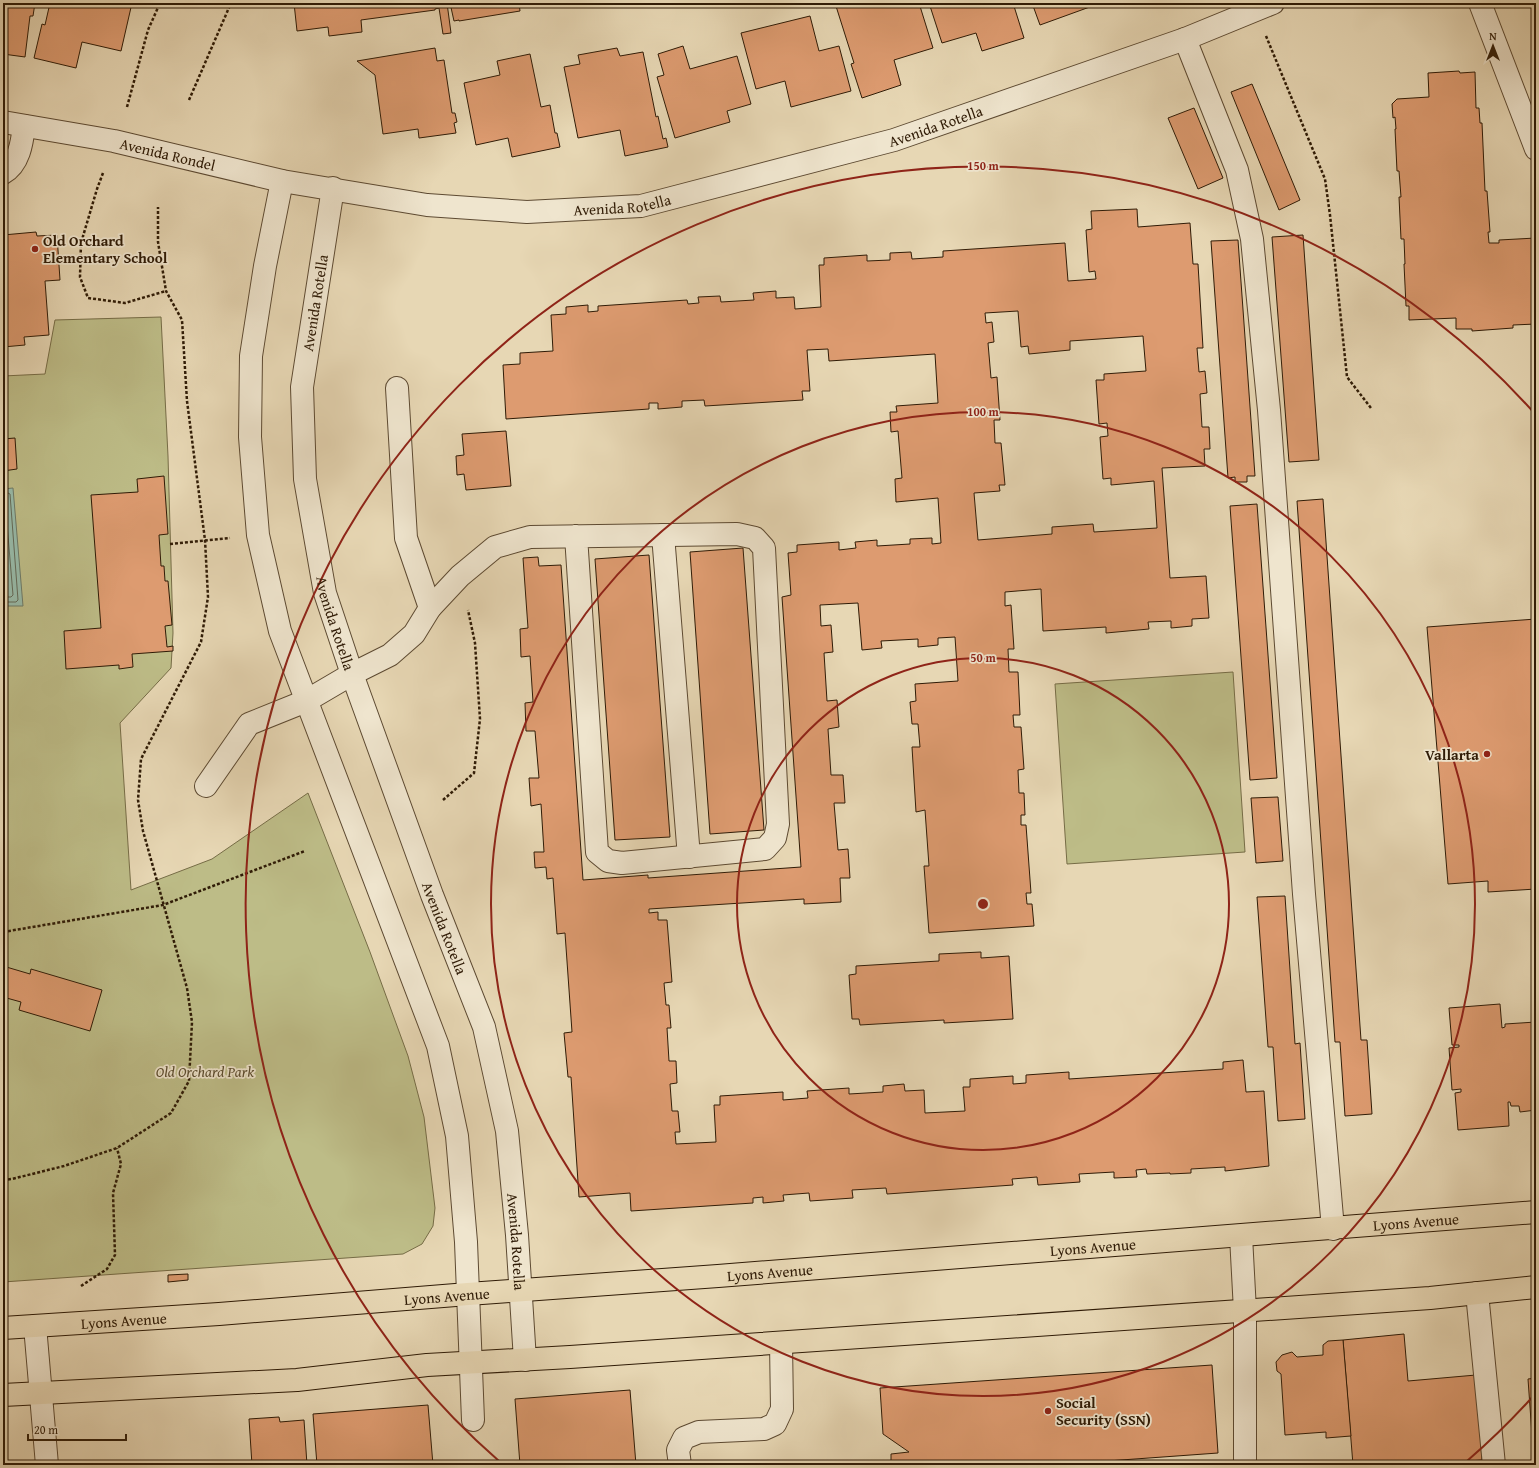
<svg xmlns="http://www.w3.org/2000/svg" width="1539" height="1468" font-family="'Gentium Book Plus',serif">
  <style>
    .green { fill: #bdbc87; stroke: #766c46 }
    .water { fill: #98baa8; stroke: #6e7a67 }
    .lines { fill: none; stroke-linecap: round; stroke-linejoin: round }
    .shore { stroke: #646a57; stroke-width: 1 }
    .building { fill: #dd9b70; stroke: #2f1b06; fill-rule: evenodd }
    .minor-casing { stroke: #5d4a32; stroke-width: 24 }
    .major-casing { stroke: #2f1b06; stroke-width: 24 }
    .path { stroke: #2f1b06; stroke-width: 2.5; stroke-dasharray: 3 2; stroke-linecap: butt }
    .minor { stroke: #efe5ce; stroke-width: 22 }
    .major { stroke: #e7d7b4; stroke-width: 22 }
    .ring { fill: none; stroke: #8f2418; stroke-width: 2 }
    .poi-dot { fill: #8f2418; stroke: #efe5ce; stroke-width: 1.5 }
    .labels { text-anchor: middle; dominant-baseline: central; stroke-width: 3.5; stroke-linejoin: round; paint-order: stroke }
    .street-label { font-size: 15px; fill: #2f1b06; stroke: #efe5ce }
    .poi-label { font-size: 15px; font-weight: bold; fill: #2f1b06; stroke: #efe5ce; text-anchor: start }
    .park-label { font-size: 15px; font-style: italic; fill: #5a4b2d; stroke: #efe5ce }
    .centre { fill: #8f2418; stroke: #efe5ce; stroke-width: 2 }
    .ring-label { font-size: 12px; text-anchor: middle; font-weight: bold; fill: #8f2418; stroke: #efe5ce; stroke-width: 3.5; stroke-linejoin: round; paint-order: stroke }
  </style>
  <rect width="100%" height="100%" fill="#e7d7b4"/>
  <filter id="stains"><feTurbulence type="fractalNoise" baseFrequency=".005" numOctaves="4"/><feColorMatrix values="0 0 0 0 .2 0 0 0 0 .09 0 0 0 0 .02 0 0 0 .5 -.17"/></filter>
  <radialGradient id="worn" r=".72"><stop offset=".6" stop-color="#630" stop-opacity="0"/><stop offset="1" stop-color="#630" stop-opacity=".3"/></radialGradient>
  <g class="green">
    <polygon points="161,317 168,456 173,633 171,668 120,723 131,890 212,859 308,793 370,952 408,1056 424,1117 435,1208 433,1226 422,1244 403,1254 3,1282 3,376 45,374 55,320"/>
    <polygon points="1233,672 1245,852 1067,864 1055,684"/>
  </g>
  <polygon class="water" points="13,488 23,606 3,606 3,489"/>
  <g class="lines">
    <g class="shore">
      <polyline points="3,493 8,493 10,494 18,600 16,602 3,602"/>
      <polyline points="3,498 5,500 13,595 11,597 3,597"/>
      <polyline points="3,547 6,589 3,591"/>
    </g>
  </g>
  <g class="building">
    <polygon points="3,3 35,3 33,16 30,16 25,57 3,54"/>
    <polygon points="50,3 132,3 121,51 82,42 76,68 34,58 42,24 45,25"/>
    <polygon points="294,3 447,3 451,33 443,34 439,8 435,9 435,10 361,20 362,32 329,36 328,27 297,31"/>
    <polygon points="450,3 519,3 520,11 459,21 459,20 454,21"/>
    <polygon points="835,3 919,3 933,48 894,60 901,85 862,98 851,64 854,63"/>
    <polygon points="929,3 1013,3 1024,38 982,51 976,33 942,43"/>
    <polygon points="1032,3 1097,3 1098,4 1040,25"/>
    <polygon points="810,16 819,51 839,46 851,91 791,107 785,81 756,89 741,33"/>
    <polygon points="683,46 690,69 737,56 751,104 727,111 730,122 675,138 657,77 664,75 658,54"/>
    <polygon points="435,48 437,61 444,60 452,113 455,113 457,122 454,123 456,133 419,138 418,129 383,134 375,75 357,61"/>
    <polygon points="617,48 620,56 643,52 656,117 658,116 663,139 666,138 668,147 625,156 620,130 578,138 564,67 580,64 578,55"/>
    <polygon points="530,54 541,107 550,105 555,133 557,133 560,147 512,157 508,138 476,145 464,83 500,75 497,61"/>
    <polygon points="1459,71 1460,73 1475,72 1476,108 1479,108 1480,123 1482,123 1485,191 1487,191 1490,232 1488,232 1489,243 1499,243 1499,240 1536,238 1536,324 1513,325 1513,328 1472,331 1472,329 1456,329 1456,318 1409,320 1409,306 1406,306 1404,264 1405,264 1404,239 1401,239 1399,197 1401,197 1399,171 1397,171 1395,129 1396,129 1395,117 1393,118 1392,104 1397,99 1429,97 1428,73"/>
    <polygon points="1252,84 1300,200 1279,210 1231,92"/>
    <polygon points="1194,108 1223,178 1198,189 1168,118"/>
    <path d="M 1137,209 L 1138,227 L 1190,223 L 1193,264 L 1198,264 L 1203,348 L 1197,348 L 1199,372 L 1205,371 L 1207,393 L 1200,394 L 1202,427 L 1209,427 L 1210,449 L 1204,449 L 1205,466 L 1162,468 L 1170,578 L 1206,576 L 1209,618 L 1192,619 L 1192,626 L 1171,628 L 1171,621 L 1148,622 L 1149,629 L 1106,633 L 1106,627 L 1043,631 L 1041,589 L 1005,592 L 1005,606 L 1011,605 L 1014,649 L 1008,649 L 1009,672 L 1018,672 L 1020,715 L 1013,715 L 1014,727 L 1021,727 L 1024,769 L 1018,770 L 1019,793 L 1024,793 L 1025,815 L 1021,815 L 1021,825 L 1026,825 L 1031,893 L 1026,893 L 1027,904 L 1032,904 L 1034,926 L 929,933 L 924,866 L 929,866 L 925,810 L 916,812 L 912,747 L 920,747 L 918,724 L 912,724 L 910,702 L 916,701 L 915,684 L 958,681 L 955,637 L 938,638 L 938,645 L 918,647 L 918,639 L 881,641 L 882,648 L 862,650 L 858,603 L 820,605 L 821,626 L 831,625 L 833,652 L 824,653 L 827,701 L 837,700 L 839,727 L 828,729 L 831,775 L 843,775 L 845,803 L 834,803 L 838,850 L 848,849 L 850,878 L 840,878 L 841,902 L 804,904 L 804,899 L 649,909 L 649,913 L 658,912 L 658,920 L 667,920 L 672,982 L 664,983 L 666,1005 L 669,1005 L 671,1028 L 667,1028 L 669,1061 L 676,1061 L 677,1083 L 670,1084 L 672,1111 L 678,1111 L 680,1132 L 675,1132 L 676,1144 L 716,1142 L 714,1105 L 720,1105 L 720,1096 L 783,1092 L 783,1100 L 808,1098 L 807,1091 L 849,1088 L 849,1094 L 883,1092 L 883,1086 L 904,1084 L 905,1091 L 924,1090 L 925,1113 L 965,1111 L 963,1087 L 970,1087 L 970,1079 L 1013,1076 L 1013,1084 L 1026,1083 L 1026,1075 L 1069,1072 L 1069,1079 L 1223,1069 L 1223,1062 L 1243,1060 L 1246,1092 L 1264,1091 L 1269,1166 L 1225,1171 L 1225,1167 L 1191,1169 L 1191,1173 L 1170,1174 L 1170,1173 L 1147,1174 L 1146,1169 L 1136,1170 L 1137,1177 L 1114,1178 L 1114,1172 L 1079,1174 L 1080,1182 L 1038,1185 L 1037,1177 L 1012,1179 L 1013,1185 L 887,1194 L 886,1188 L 852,1190 L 853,1198 L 810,1201 L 809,1193 L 783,1195 L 784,1201 L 763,1203 L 763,1197 L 753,1198 L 753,1203 L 631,1211 L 630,1193 L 579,1197 L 571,1077 L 568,1077 L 564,1033 L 572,1032 L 565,933 L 557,934 L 553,878 L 547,879 L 546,867 L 535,868 L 534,852 L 544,852 L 541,804 L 531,806 L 529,778 L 539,778 L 535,731 L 526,731 L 525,703 L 533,702 L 530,656 L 521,657 L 520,629 L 528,628 L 523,558 L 538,557 L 539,566 L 561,565 L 583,880 L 648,875 L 648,878 L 801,867 L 782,597 L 791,595 L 788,553 L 797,552 L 797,545 L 839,542 L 839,550 L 856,548 L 855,542 L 877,540 L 877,546 L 910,544 L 910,539 L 932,538 L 932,544 L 941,543 L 938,498 L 896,502 L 895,479 L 902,478 L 898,431 L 891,432 L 890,412 L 897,412 L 896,406 L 938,403 L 935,354 L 829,361 L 828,349 L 807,350 L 810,391 L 802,391 L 803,400 L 705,406 L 704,400 L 682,401 L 682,407 L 658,409 L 658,403 L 649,403 L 649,409 L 506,419 L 503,365 L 520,364 L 520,353 L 553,351 L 551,315 L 566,314 L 566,307 L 588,305 L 588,312 L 598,311 L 598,306 L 687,300 L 688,304 L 699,303 L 698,297 L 720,296 L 721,302 L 754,300 L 753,293 L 776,291 L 776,298 L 794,297 L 795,309 L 821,307 L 819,265 L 824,265 L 824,258 L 867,255 L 867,261 L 890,260 L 890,253 L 911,252 L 912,259 L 943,257 L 943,251 L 1065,243 L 1068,281 L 1096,279 L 1095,271 L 1089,272 L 1086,230 L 1092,229 L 1091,211 ZM 1018,311 L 1021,347 L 1028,346 L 1029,354 L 1070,350 L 1070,341 L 1143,336 L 1146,371 L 1104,374 L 1104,380 L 1096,380 L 1099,424 L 1107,423 L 1108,436 L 1100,437 L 1103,479 L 1111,478 L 1111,485 L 1154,481 L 1157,528 L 1094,532 L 1093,524 L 1052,527 L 1052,534 L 978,540 L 974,493 L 1000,491 L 999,485 L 1005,485 L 1001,443 L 995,443 L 994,420 L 1000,420 L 997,377 L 991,378 L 988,343 L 994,342 L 992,322 L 986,323 L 985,313 Z"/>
    <polygon points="36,232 37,236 57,235 60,280 45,281 49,335 24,337 25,345 3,347 3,235"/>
    <polygon points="1303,235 1319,460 1289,462 1272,237"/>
    <polygon points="1238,240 1255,476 1247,476 1247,482 1235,482 1235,477 1228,478 1211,241"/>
    <polygon points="506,431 511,486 466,490 464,474 457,475 456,456 464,455 462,434"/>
    <polygon points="15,438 17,469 3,471 3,439"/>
    <polygon points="164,476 168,534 159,535 161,566 164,566 165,581 168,581 172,625 165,626 167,647 173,646 173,651 132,654 133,667 119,669 119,665 66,669 64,631 101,628 91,495 138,492 137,479"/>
    <polygon points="1323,499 1361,1040 1367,1040 1372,1114 1345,1116 1340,1042 1335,1042 1297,501"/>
    <polygon points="1257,504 1277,778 1250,780 1230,506"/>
    <polygon points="743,548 764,830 710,834 690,552"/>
    <polygon points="649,555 670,837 615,840 595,559"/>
    <polygon points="1536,619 1536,889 1488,892 1488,881 1448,884 1427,627"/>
    <polygon points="1278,797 1283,861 1256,863 1251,798"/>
    <polygon points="1285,896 1295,1044 1300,1043 1305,1119 1278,1121 1273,1047 1268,1047 1257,897"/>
    <polygon points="981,952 981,958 1009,956 1013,1019 944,1023 944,1020 860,1025 859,1019 852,1019 849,975 856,974 856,966 939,961 939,954"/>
    <polygon points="3,966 30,974 31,969 102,990 90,1031 19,1010 21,1002 3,997"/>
    <polygon points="1500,1004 1502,1028 1505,1027 1505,1024 1536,1022 1536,1110 1520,1112 1519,1106 1511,1106 1510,1102 1508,1102 1509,1126 1458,1130 1455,1093 1461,1092 1461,1089 1452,1090 1449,1048 1459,1047 1459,1045 1452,1045 1449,1008"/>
    <polygon points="188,1274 188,1280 168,1282 168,1275"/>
    <polygon points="1404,1334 1408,1381 1476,1375 1482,1460 1414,1465 1353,1465 1343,1340"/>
    <polygon points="1343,1340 1351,1436 1326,1438 1326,1432 1285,1435 1281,1374 1277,1371 1276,1362 1282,1355 1292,1352 1297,1357 1323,1355 1323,1345 1328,1341"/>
    <polygon points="1212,1365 1218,1453 1052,1465 891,1465 891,1454 909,1452 883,1434 880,1388"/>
    <polygon points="1536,1378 1536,1449 1533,1449 1528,1379"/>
    <polygon points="630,1390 636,1465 520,1465 515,1399"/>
    <polygon points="428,1405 433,1465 317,1465 313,1414"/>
    <polygon points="279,1417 280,1422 304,1420 307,1465 252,1465 249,1419"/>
  </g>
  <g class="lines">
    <g class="minor-casing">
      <g id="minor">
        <polyline points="1480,3 1536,149"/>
        <polyline points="1185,39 1237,170 1252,239 1269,410 1304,894 1333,1229"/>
        <path id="s1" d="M 3,122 L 114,141 L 282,181 L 427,205 L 527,212 L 641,206 L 894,140 L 1185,39 L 1273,3"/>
        <path d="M 3,173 C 19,164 22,143 24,126"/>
        <polyline points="282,181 265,266 251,356 250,437 258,535 280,631 438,1046 457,1136 466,1242 473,1420"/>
        <path id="s2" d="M 333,188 L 302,387 L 305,479 L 325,593 L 352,674 L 432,895 L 484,1027 L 507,1131 L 517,1235 L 525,1360"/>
        <polyline points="397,388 406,538 430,608"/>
        <polyline points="663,535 689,857"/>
        <polyline points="206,786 249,724 306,701 352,674 390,655 414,634 430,608 460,576 495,547 530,537 737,534 755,538 764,548 778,824 775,838 765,849 622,863 608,861 597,852 576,536"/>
        <polyline points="1241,1236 1245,1311 1245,1465"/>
        <polyline points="1477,1293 1494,1465"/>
        <polyline points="35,1326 47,1465"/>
        <polyline points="680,1465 678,1450 684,1438 699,1432 764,1429 775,1424 782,1409 781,1343"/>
      </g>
    </g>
    <g class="major-casing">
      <g id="major">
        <path id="s3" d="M 3,1328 L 219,1314 L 468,1294 L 718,1276 L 1536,1212"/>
        <polyline points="3,1395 297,1380 427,1365 570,1357 1430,1298 1536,1287"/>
      </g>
    </g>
    <g class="path">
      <polyline points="1266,36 1325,179 1330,215 1347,377 1371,408"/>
      <polyline points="189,100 231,3"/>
      <polyline points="127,107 148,30 160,3"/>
      <polyline points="103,173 97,189 81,243 80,277 88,298 125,303 166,291"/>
      <polyline points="170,544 230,538"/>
      <polyline points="443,800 474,773 480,719 475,643 468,610"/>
      <polyline points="3,932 163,905 305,851"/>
      <polyline points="3,1180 12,1179 64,1166 117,1148 171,1113 189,1081 192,1022 187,988 143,831 138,800 141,759 201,642 208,597 205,540 187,401 182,320 166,291 158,242 158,207"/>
      <polyline points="81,1286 107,1269 115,1255 113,1193 121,1164 117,1148"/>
    </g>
    <use href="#minor" class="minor"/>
    <use href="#major" class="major"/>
  </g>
  <g class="ring">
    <circle cx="983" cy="904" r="246"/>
    <circle cx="983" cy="904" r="492"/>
    <path d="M1536 1393A738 738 0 0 1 1467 1461M499 1461A738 738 0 1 1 1536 415"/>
  </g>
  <g class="poi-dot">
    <circle cx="35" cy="249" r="4"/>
    <circle cx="1487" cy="754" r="4"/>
    <circle cx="1048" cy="1411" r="4"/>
  </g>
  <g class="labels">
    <g class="street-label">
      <text stroke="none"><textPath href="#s1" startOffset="952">Avenida Rotella</textPath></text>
      <text stroke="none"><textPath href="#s1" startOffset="168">Avenida Rondel</textPath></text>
      <text stroke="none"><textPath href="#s1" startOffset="628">Avenida Rotella</textPath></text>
      <text transform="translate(315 303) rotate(-81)">Avenida Rotella</text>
      <text stroke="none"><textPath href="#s2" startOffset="441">Avenida Rotella</textPath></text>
      <text stroke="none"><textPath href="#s2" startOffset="765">Avenida Rotella</textPath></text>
      <text stroke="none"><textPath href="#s3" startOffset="1417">Lyons Avenue</textPath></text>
      <text stroke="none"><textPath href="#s2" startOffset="1089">Avenida Rotella</textPath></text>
      <text stroke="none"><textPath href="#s3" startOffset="1093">Lyons Avenue</textPath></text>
      <text stroke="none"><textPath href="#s3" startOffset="769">Lyons Avenue</textPath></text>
      <text stroke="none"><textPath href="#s3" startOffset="445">Lyons Avenue</textPath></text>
      <text stroke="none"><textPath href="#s3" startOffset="121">Lyons Avenue</textPath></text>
    </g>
    <g class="poi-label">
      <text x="43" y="240">Old Orchard<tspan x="43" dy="17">Elementary School</tspan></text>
      <text x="1479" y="754" text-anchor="end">Vallarta</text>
      <text x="1056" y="1402">Social<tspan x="1056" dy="17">Security (SSN)</tspan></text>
    </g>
    <g class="park-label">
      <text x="205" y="1071">Old Orchard Park</text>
    </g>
  </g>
  <circle cx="983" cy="904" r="6" class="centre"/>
  <g class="ring-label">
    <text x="983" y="170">150 m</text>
    <text x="983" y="416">100 m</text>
    <text x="983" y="662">50 m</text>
  </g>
  <rect width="1539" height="1468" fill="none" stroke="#e7d7b4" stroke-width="16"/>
  <rect x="4" y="4" width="1531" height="1460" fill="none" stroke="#2f1b06" stroke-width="2"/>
  <rect x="8" y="8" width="1523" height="1452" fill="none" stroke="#2f1b06"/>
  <g transform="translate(1493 46)" stroke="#efe5ce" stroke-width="3" paint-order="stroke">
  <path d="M0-3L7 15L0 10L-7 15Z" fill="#2f1b06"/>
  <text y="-6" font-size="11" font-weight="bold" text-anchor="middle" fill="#2f1b06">N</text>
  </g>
  <path d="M28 1434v6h98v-6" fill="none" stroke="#2f1b06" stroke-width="2"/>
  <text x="34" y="1434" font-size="12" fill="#2f1b06" stroke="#efe5ce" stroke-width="3" paint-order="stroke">20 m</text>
  <rect width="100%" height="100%" filter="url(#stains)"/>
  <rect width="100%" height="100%" fill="url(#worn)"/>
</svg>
